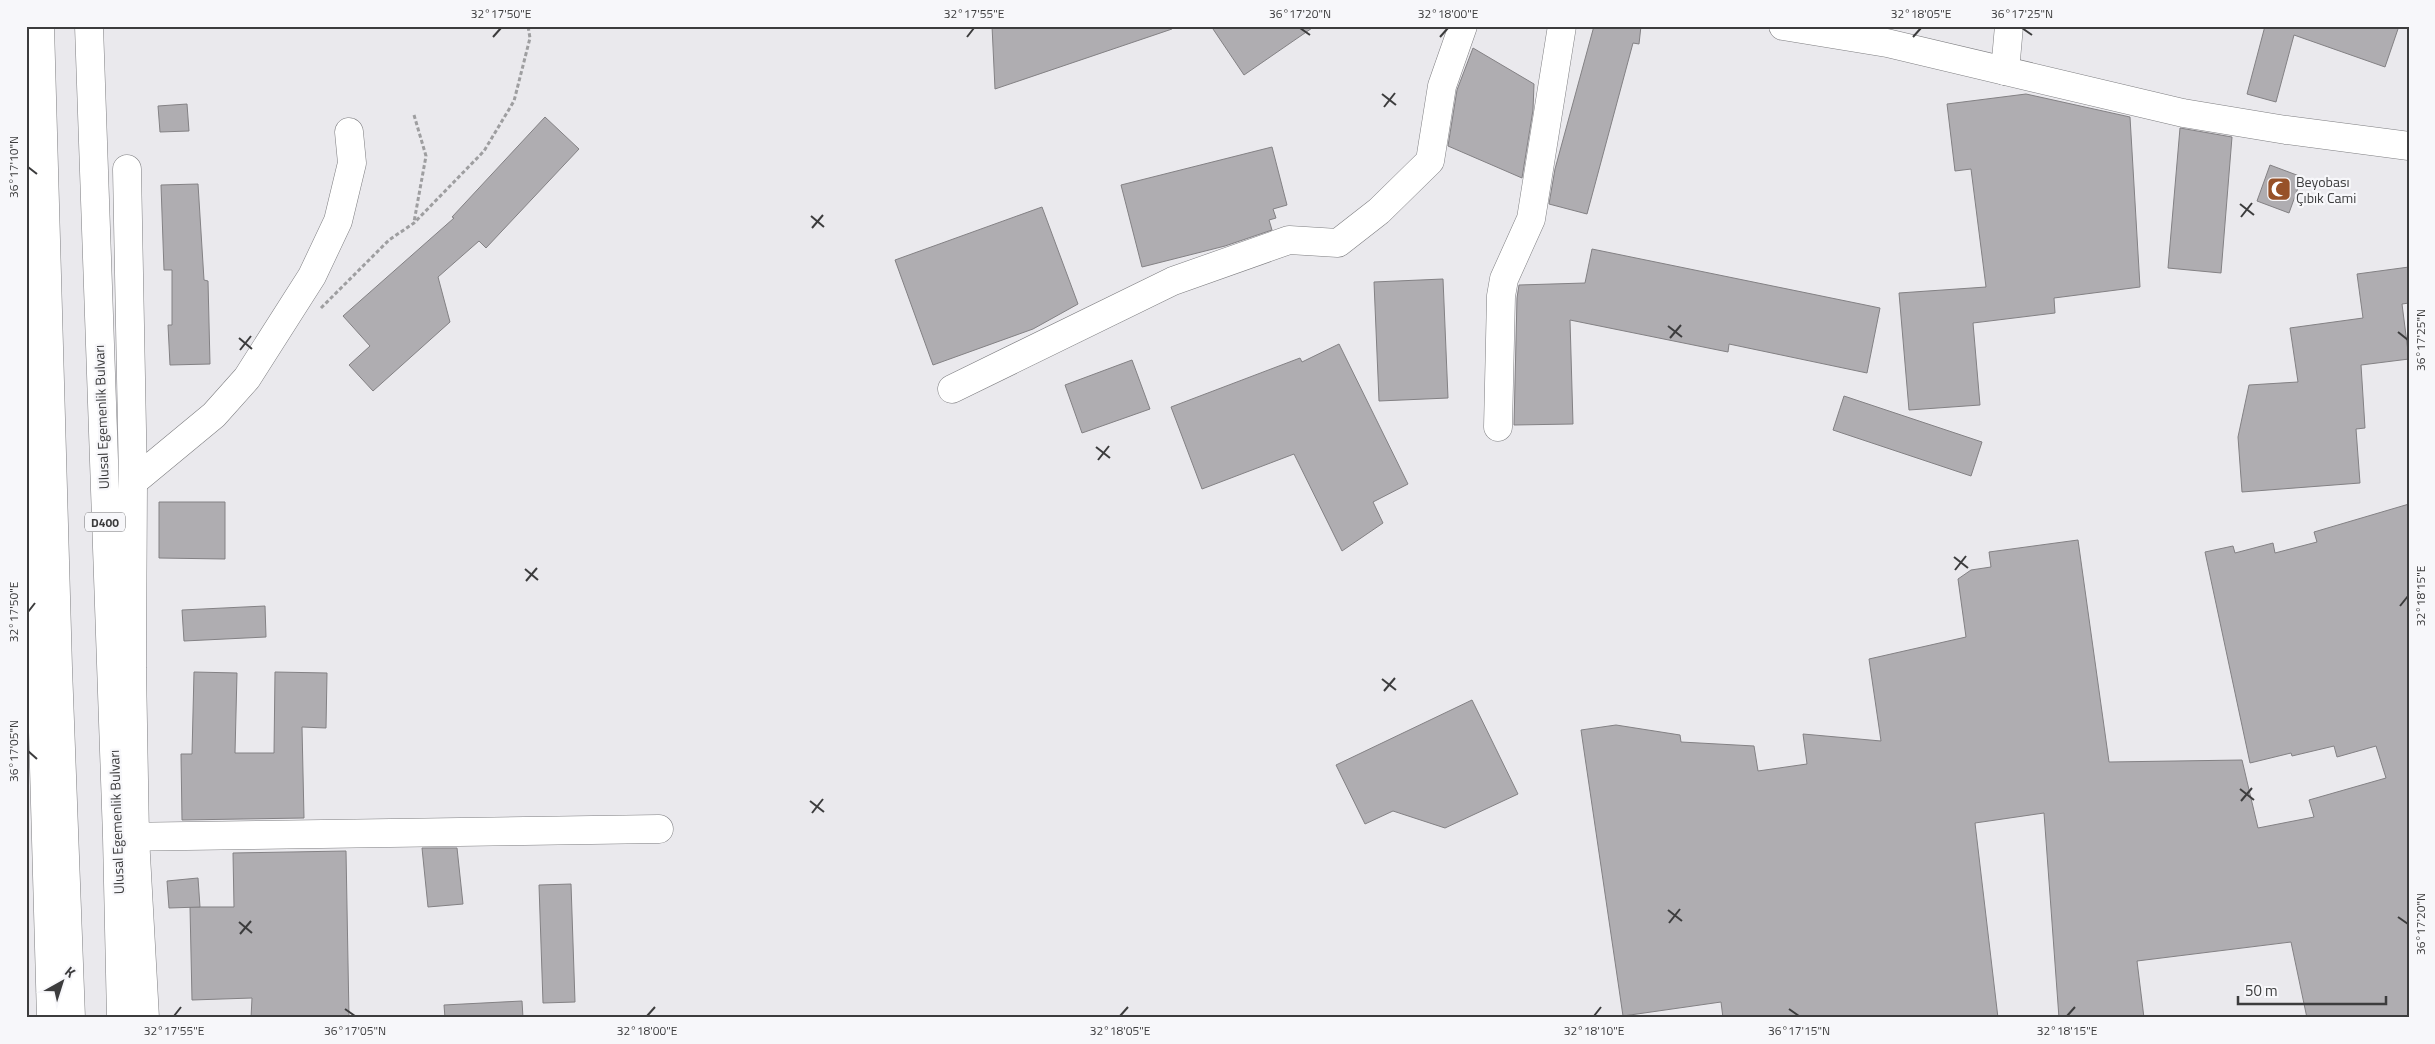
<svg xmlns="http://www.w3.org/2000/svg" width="2435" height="1044" font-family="'Titillium Web',sans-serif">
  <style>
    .building { fill: #afadb1; stroke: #838184 }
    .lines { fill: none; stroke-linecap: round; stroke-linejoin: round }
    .minor-casing { stroke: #7e7e81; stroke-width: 29 }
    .highway-casing { stroke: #7e7e81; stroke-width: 29 }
    .path { stroke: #9e9ea0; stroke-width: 3; stroke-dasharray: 4 2.5; stroke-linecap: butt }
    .minor { stroke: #fff; stroke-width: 28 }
    .highway { stroke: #fff; stroke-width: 28 }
    .ticks { fill: none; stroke: #3c3c3d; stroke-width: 2 }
    .labels { text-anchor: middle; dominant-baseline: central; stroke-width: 4.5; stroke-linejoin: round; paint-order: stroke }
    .shield { fill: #f7f7fa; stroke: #747476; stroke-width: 1 }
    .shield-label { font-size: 12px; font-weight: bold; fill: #3c3c3d }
    .poi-label { font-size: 14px; fill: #3c3c3d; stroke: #f7f7fa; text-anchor: start }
    .street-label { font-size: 14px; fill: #3c3c3d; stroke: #f7f7fa }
    .neatline { fill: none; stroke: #3c3c3d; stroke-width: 2 }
    .ticks-label { font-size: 12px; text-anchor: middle; fill: #3c3c3d }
  </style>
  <rect width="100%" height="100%" fill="#eae9ed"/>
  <g class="building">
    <polygon points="992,26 1171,26 1172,29 995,89"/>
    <polygon points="1211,26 1315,26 1244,75"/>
    <polygon points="1594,26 1641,26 1639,44 1633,43 1587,214 1549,204 1555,169"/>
    <polygon points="2265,26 2399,26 2385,67 2294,35 2276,102 2247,94"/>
    <polygon points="1473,48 1534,84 1533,110 1522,178 1448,146 1457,90"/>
    <polygon points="2026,94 2130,117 2140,287 2054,298 2055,313 1973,323 1980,405 1909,410 1899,293 1986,287 1971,169 1955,171 1947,104"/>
    <polygon points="187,104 189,131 160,132 158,106"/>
    <polygon points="545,117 579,149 486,248 479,241 438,277 450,322 373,391 349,365 370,346 343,316 454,218 452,217"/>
    <polygon points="2180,128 2232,137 2221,273 2168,268"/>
    <polygon points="1272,147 1287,205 1273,209 1276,218 1269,220 1272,230 1225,246 1142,267 1121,185"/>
    <polygon points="2270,165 2302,177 2289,213 2257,201"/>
    <polygon points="198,184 204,280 208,281 210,364 170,365 168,325 172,325 172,270 164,270 161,185"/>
    <polygon points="1042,207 1078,304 1033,329 933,365 895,260"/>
    <polygon points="1592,249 1880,308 1867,373 1729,344 1728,352 1570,320 1573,424 1514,425 1517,298 1519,285 1585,283"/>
    <polygon points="2409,267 2409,303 2402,304 2409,359 2361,365 2365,428 2356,429 2360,483 2242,492 2238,437 2249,385 2298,382 2290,328 2363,318 2357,274"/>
    <polygon points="1443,279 1448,398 1379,401 1374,282"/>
    <polygon points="1339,344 1408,484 1373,502 1383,523 1342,551 1294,454 1202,489 1171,407 1300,358 1302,362"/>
    <polygon points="1132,360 1150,409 1082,433 1065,385"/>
    <polygon points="1844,396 1982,442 1971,476 1833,430"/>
    <polygon points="159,502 225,502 225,559 159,558"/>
    <polygon points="2409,504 2409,1018 2307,1018 2291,942 2137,961 2144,1018 2059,1018 2044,813 1975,823 1998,1018 1723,1018 1721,1002 1623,1016 1581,730 1616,725 1680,735 1681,742 1754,746 1758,771 1807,764 1803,734 1881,741 1869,659 1966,637 1958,579 1971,570 1991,567 1989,552 2078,540 2109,762 2242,760 2258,828 2314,817 2309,800 2386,778 2376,746 2337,757 2334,746 2292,756 2291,753 2250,763 2205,552 2233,546 2235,553 2273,543 2275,553 2317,542 2314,532"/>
    <polygon points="265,606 266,637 184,641 182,610"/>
    <polygon points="194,672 237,673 235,753 274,753 275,672 327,673 326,728 302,727 304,818 182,820 181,754 192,754"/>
    <polygon points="1472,700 1518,794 1445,828 1393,811 1365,824 1336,765"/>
    <polygon points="422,848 457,848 463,904 428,907"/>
    <polygon points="346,851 349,1018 251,1018 252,998 192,1000 190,907 234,907 233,853"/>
    <polygon points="198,878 200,907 169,908 167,881"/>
    <polygon points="571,884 575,1002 543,1003 539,885"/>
    <polygon points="522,1001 523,1018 445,1018 444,1005"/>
  </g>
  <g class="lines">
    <g class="minor-casing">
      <g id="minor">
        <polyline points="1783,26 1887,43 2183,113 2286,130 2409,146"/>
        <polyline points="2005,71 2009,26"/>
        <polyline points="26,123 51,1018"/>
        <polyline points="127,169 133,482 132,668 135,837 145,1018"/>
        <polyline points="952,389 1173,281 1289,240 1338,243 1379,211 1430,161 1442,86 1463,26"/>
        <polyline points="1498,427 1501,296 1504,279 1531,219 1562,26"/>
        <polyline points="133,482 214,415 247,378 312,276 338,221 352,163 349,132"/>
        <polyline points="118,837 659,829"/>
      </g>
    </g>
    <g class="highway-casing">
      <g id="highway">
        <polyline points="40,26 58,668 71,1018"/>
        <polyline points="89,26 117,837 121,1018"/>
      </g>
    </g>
    <g class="path">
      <polyline points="414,115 426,156 414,222"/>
      <polyline points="321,308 389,240 414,223 484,151 514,101 530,38 528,26"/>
    </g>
    <use href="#minor" class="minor"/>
    <use href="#highway" class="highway"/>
  </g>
  <path class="ticks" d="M 1300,28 L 1310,35M 2022,28 L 2032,35M 493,37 L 501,28M 967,37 L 974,28M 1440,37 L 1448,28M 1913,37 L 1921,28M 1382,94 L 1396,105M 1384,107 L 1395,93M 28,167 L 37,174M 2240,204 L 2254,215M 811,216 L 824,227M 2241,217 L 2252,203M 812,228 L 823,215M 1668,326 L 1682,337M 2398,332 L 2408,340M 239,338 L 252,349M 1670,338 L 1681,325M 240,350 L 251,336M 1096,447 L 1110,458M 1098,460 L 1109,446M 1954,557 L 1968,568M 525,569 L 538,580M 1955,570 L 1966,556M 526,581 L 537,568M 2400,606 L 2408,596M 28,612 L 35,603M 1382,679 L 1396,690M 1384,691 L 1395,678M 28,751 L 37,759M 2240,789 L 2254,800M 810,801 L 824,812M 2241,801 L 2252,788M 812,813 L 823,799M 1668,910 L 1682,921M 2398,917 L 2408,924M 239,922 L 252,933M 1669,923 L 1680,909M 240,934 L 251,921M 345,1009 L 355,1016M 1789,1009 L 1799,1016M 174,1016 L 181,1007M 647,1016 L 655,1007M 1120,1016 L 1128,1007M 1594,1016 L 1601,1007M 2067,1016 L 2075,1007"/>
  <defs>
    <g id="mosque-square" transform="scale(1.25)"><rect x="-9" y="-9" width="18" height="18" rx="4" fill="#975128" stroke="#f7f7fa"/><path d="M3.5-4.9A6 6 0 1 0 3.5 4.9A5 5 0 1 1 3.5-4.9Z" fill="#fff"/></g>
  </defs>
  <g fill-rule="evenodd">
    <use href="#mosque-square" x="2279" y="189"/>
  </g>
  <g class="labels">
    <rect class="shield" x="85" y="512.5" width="40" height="19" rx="4"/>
    <g class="shield-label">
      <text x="105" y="522">D400</text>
    </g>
    <g class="poi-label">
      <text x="2296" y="181">Beyobası<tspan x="2296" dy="16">Çıbık Cami</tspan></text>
    </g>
    <g class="street-label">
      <text transform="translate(101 417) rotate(-92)">Ulusal Egemenlik Bulvarı</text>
      <text transform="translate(116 822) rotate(-92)">Ulusal Egemenlik Bulvarı</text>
    </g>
  </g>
  <rect width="2435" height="1044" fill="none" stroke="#f7f7fa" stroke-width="55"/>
  <g transform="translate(62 982) rotate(39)" stroke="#f7f7fa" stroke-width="4" paint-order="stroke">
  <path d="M0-4L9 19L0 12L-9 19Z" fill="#3c3c3d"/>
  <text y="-8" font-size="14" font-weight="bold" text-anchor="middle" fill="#3c3c3d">K</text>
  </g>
  <path d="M2238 996v8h148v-8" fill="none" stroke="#3c3c3d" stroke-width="2.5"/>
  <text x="2245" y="996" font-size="15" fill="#3c3c3d" stroke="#f7f7fa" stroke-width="4" paint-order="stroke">50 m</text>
  <rect x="28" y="28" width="2380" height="988" class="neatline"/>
  <g class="ticks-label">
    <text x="501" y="18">32°17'50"E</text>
    <text x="974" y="18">32°17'55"E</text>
    <text x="1300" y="18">36°17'20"N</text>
    <text x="1448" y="18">32°18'00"E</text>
    <text x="1921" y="18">32°18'05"E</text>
    <text x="2022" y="18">36°17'25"N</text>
    <text transform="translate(14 167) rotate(-90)" y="4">36°17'10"N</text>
    <text transform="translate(2421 340) rotate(-90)" y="4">36°17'25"N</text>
    <text transform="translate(2421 596) rotate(-90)" y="4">32°18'15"E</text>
    <text transform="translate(14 612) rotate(-90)" y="4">32°17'50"E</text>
    <text transform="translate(14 751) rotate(-90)" y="4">36°17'05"N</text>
    <text transform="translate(2421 924) rotate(-90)" y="4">36°17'20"N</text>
    <text x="174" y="1035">32°17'55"E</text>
    <text x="355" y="1035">36°17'05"N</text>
    <text x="647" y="1035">32°18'00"E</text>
    <text x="1120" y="1035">32°18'05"E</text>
    <text x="1594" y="1035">32°18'10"E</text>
    <text x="1799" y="1035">36°17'15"N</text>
    <text x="2067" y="1035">32°18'15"E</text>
  </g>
</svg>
